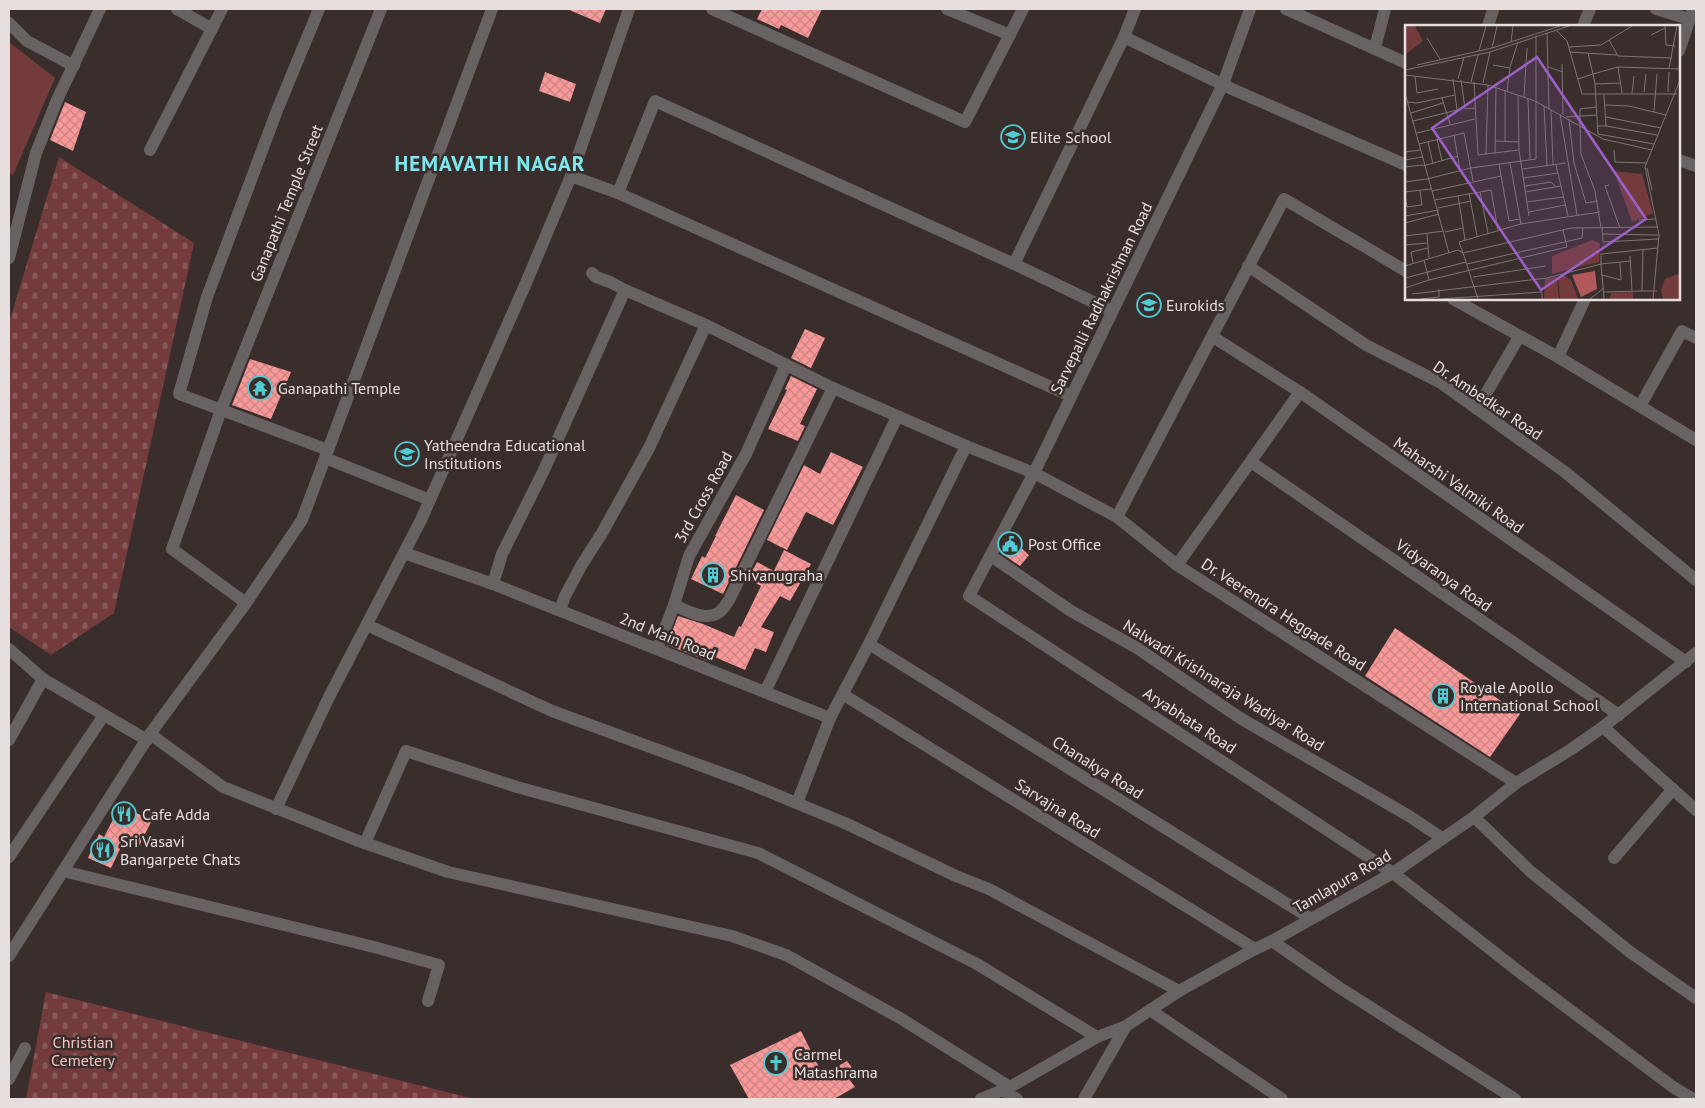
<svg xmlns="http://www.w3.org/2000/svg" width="1705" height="1108" font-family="'PT Sans',sans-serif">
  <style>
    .cemetery { fill: url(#cemetery-stones) }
    .garden { fill: #733b3c }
    .building { fill: url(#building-cross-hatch) }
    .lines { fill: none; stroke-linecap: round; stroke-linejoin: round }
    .minor { stroke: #696262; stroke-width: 12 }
    .labels { text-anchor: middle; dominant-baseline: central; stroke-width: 5; stroke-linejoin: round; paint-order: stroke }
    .poi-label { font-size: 16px; fill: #e7dede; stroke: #3a2e2d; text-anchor: start }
    .street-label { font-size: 16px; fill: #e7dede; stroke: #3a2e2d }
    .park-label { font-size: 16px; fill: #f4c2c1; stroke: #3a2e2d }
    .district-label { font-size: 21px; font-weight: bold; letter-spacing: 1px; fill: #7de9ee; stroke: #3a2e2d }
    .inset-road { fill: none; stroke: #7f7474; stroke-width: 1 }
    .view { fill: #9b61c8; fill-opacity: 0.15; stroke: #9b61c8; stroke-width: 2.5 }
    .inset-edge { fill: none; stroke: #e7dede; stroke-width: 2.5 }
  </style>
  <defs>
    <pattern id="cemetery-stones" width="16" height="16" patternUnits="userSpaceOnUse" patternTransform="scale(1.25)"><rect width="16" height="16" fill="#733b3c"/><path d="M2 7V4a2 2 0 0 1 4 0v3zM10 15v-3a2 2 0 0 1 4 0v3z" fill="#875758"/></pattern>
    <pattern id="building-cross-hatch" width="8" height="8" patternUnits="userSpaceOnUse" patternTransform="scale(1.25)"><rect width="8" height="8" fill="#f99999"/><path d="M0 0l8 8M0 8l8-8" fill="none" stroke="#cc8484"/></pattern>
  </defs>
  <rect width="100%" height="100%" fill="#3a2e2d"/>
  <g class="cemetery">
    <polygon points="59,157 194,243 114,613 51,655 9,627 9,323"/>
    <polygon points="46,992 475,1099 26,1099"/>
  </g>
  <polygon class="garden" points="9,42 55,78 13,175 9,173"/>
  <g class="building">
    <polygon points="567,9 606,9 600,23"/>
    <polygon points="762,9 822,9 808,38 781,25 779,29 757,19"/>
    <polygon points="545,72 576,84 570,102 539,91"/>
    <polygon points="65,102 86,112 73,151 50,140"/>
    <polygon points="805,329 825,338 811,368 791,358"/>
    <polygon points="250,359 291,372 271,419 232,405"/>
    <polygon points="791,376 817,389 800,424 805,426 798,441 768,429 787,390 785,389"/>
    <polygon points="831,452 863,467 833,525 806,512 787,550 767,540 804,465 820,474"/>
    <polygon points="736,495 764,510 723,594 691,579 702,556 705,558 716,536 715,536"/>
    <polygon points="1009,537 1029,555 1020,566 1001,553"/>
    <polygon points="784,550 811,564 790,601 780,596 761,627 774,632 766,652 755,648 745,670 710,655 708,661 667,645 678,616 703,624 734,637 739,626 741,627 761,586 748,579 757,562 774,571"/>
    <polygon points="1395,628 1520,714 1490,757 1365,676"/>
    <polygon points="120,806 152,820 138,848 124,841 111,868 88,858 99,834 104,837"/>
    <polygon points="801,1031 823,1075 847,1061 855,1072 847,1076 855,1087 834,1099 749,1099 730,1065"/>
  </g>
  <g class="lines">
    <g class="minor">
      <polyline points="177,9 212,29"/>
      <polyline points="319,9 278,108 207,297 179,394 328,450"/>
      <polyline points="712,9 965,122 1023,9"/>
      <polyline points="947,9 1010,35"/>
      <polyline points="1250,9 1223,84 1034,473 969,596 1393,873 1522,974 1673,1087 1693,1099"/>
      <polyline points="1286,9 1406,63"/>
      <polyline points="1656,9 1689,19"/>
      <polyline points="9,23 27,41 74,66"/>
      <polyline points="1488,26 1493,10"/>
      <polyline points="1583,26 1590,9"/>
      <polyline points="1124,37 1232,89 1406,165"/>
      <polyline points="1375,48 1385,9"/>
      <polyline points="1679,51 1693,9"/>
      <polyline points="150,150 222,9"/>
      <polyline points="1679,160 1696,166"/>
      <polyline points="571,176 618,193 1071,396"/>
      <polyline points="618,193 655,101 1014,264 1112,311"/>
      <polyline points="9,258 36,153 57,100 100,9"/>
      <polyline points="1014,264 1124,37 1135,9"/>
      <polyline points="1248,266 1366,345 1441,383 1565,472 1696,580"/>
      <polyline points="592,273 596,277 610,282 625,290 706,325 833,388 966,446 1034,473 1117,517 1177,565 1516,783"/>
      <polyline points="1453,299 1558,357 1696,440"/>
      <polyline points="1213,337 1300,392 1686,662"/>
      <polyline points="1558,357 1585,299"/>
      <polyline points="1640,406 1682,331 1696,338"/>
      <polyline points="1477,409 1519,337"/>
      <polyline points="325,458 430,500"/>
      <polyline points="1251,462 1619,715"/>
      <polyline points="1117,517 1284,199 1406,271"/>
      <polyline points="404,553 493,584 830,718"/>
      <polyline points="991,556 1071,611 1137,648 1240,718 1409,816 1442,838"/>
      <polyline points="1177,565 1300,392"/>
      <polyline points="493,584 502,554 544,470 625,290"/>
      <polyline points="246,603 172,549 221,410 381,9"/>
      <path d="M 674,605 C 687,611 705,621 718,613 C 723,610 726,604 729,600 L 833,388"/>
      <polyline points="560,610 565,596 581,566 602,533 649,448 706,325"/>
      <polyline points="367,625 552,711 743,781 847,824 956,876 989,889 1179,991"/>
      <polyline points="869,644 1310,918"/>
      <polyline points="9,649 43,679"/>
      <polyline points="657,649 674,605 689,556 746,454 786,365"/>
      <polyline points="765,692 897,417"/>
      <polyline points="844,695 1255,949"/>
      <polyline points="1603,727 1696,810"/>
      <polyline points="150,734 223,787 356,840 448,872 732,936 786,955 900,1018 1010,1087"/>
      <polyline points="9,740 43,679 147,740"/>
      <polyline points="797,803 830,718 869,644 966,446"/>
      <polyline points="276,809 329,697 421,520 526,283 571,176 629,9"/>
      <polyline points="1474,817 1530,871 1630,952 1696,998"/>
      <polyline points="365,843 406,751 517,787 758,853 977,964 1097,1037"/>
      <polyline points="9,857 104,715"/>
      <polyline points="1614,858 1673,789"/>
      <polyline points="63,871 374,947 439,965 428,1001"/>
      <polyline points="1272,941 1340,988 1515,1099"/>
      <polyline points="9,956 150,734 246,603 302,520 492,9"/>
      <polyline points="1150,1010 1282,1099"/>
      <polyline points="9,1079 25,1048"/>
      <polyline points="1001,1090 1017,1099"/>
      <polyline points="981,1099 1010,1087 1097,1037 1126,1026 1179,991 1255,949 1272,941 1393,873 1474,817 1516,783 1570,750 1603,727 1696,653"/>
      <polyline points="1084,1099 1126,1026"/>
    </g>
  </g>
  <defs>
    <g id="school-ring" transform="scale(1.25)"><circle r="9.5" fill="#3a2e2d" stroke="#51ccd2" stroke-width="1.5"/><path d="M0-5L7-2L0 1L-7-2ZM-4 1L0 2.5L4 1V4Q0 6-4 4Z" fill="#51ccd2"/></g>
    <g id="temple-ring" transform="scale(1.25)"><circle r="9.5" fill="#3a2e2d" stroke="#51ccd2" stroke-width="1.5"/><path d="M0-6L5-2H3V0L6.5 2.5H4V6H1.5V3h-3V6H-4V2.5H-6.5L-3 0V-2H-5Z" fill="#51ccd2"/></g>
    <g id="university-ring" transform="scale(1.25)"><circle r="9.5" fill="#3a2e2d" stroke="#51ccd2" stroke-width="1.5"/><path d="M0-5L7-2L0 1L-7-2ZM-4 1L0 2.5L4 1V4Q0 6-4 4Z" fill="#51ccd2"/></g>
    <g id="civic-ring" transform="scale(1.25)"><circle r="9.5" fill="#3a2e2d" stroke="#51ccd2" stroke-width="1.5"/><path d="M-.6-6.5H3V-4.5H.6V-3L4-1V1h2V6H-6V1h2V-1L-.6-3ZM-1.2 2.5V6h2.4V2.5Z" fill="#51ccd2"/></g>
    <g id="building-ring" transform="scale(1.25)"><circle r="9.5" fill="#3a2e2d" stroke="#51ccd2" stroke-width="1.5"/><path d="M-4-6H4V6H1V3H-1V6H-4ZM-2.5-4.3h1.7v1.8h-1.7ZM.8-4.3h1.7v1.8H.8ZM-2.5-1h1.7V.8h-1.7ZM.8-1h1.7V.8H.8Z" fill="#51ccd2"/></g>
    <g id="restaurant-ring" transform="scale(1.25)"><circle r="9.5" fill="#3a2e2d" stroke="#51ccd2" stroke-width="1.5"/><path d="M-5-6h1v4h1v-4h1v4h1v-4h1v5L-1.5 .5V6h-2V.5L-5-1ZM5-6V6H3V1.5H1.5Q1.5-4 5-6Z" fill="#51ccd2"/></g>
    <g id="church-ring" transform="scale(1.25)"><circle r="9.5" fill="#3a2e2d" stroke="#51ccd2" stroke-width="1.5"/><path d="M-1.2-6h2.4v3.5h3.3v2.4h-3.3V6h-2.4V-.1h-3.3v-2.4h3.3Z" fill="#51ccd2"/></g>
  </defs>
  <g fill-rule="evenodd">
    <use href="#school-ring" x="1013" y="137"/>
    <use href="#school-ring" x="1149" y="305"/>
    <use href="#temple-ring" x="260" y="388"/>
    <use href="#university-ring" x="407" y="454"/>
    <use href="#civic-ring" x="1010" y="544"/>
    <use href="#building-ring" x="713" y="575"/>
    <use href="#building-ring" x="1443" y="696"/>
    <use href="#restaurant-ring" x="124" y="814"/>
    <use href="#restaurant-ring" x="103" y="850"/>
    <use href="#church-ring" x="776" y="1063"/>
  </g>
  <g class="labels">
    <g class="poi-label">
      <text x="1030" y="137">Elite School</text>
      <text x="1166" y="305">Eurokids</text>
      <text x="278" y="388">Ganapathi Temple</text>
      <text x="424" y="445">Yatheendra Educational<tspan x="424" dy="18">Institutions</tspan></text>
      <text x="1028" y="544">Post Office</text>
      <text x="730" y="575">Shivanugraha</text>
      <text x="1460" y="687">Royale Apollo<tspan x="1460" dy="18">International School</tspan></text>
      <text x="142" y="814">Cafe Adda</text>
      <text x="120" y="841">Sri Vasavi<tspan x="120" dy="18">Bangarpete Chats</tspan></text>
      <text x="794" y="1054">Carmel<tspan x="794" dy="18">Matashrama</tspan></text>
    </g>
    <g class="street-label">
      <text transform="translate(286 203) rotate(-68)">Ganapathi Temple Street</text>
      <text transform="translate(1101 298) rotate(-64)">Sarvepalli Radhakrishnan Road</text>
      <text transform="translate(1488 400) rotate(34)">Dr. Ambedkar Road</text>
      <text transform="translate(1459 485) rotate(35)">Maharshi Valmiki Road</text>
      <text transform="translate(703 497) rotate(-61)">3rd Cross Road</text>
      <text transform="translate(1444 575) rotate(35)">Vidyaranya Road</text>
      <text transform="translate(1284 614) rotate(33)">Dr. Veerendra Heggade Road</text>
      <text transform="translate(668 636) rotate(22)">2nd Main Road</text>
      <text transform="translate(1224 685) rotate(32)">Nalwadi Krishnaraja Wadiyar Road</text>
      <text transform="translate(1190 720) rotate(33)">Aryabhata Road</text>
      <text transform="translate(1098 767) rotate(32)">Chanakya Road</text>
      <text transform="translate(1058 808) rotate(32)">Sarvajna Road</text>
      <text transform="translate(1342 881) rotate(-30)">Tamlapura Road</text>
    </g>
    <g class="park-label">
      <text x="83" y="1042">Christian<tspan x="83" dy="18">Cemetery</tspan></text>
    </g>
    <g class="district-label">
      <text x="490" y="163">HEMAVATHI NAGAR</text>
    </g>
  </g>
  <g transform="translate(1405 25)">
    <rect width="275" height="275" fill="#3a2e2d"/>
    <path d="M 0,1 L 10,1 L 18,16 L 0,30 ZM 159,250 L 166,255 L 173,274 L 155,274 L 153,252 Z" fill="#733b3c"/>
    <path d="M 209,146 L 237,149 L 248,188 L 227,197 ZM 187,215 L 195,218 L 194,237 L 147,249 L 147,231 Z" fill="#733b3c"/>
    <path d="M 275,248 L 275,274 L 258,274 L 256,265 L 260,254 ZM 152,252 L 154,274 L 139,274 L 140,254 ZM 228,267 L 228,274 L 205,274 L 206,268 Z" fill="#733b3c"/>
    <path d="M 190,246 L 192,264 L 176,272 L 167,250 Z" fill="#b1585b"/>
    <path class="inset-road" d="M 260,1 L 261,20 L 270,21M 151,5 L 162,16 L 177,69 L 272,69M 142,8 L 144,84M 246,10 L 260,3M 22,13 L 35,34M 204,15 L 213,31 L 267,33M 106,17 L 108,1M 164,22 L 196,20 L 227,1M 87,23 L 92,1M 74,26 L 81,1M 165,27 L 212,30M 157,39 L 158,90M 12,40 L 87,23 L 155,1M 88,40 L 105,43 L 102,66M 105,42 L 113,17M 143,42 L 158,47M 213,42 L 217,68M 264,43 L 272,1M 0,45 L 85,27 L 164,1M 0,50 L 83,60 L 130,76 L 198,114 L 247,125M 10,51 L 12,68 L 33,64M 53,54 L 59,32M 173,54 L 188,49 L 183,28M 56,55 L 60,84 L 70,83M 66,57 L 73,30M 69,57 L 73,130 L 114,125M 78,58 L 85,27M 216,58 L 190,59 L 188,49 L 213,42 L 275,44M 190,59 L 193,109M 239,67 L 241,49M 263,67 L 264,47M 0,68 L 44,228M 227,68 L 229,51M 113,71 L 114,125 L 124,191M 119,72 L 122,23M 37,73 L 45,99M 123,74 L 125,135M 2,77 L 12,78 L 50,70M 200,80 L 224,81 L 261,90M 139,81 L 142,141M 146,85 L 148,140M 249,87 L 252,49M 6,88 L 38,78M 155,89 L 172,190M 161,92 L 192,90M 201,92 L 256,103M 164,94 L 169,138 L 181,178 L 193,176M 8,96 L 52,85 L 48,54M 175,99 L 176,129 L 190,166 L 196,203M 175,99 L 175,84 L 191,82M 192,101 L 201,101 L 199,69M 201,101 L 252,110M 12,108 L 70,94M 193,109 L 249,119M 49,110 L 55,145M 32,114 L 37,136M 90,116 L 114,117M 100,116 L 100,65M 23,117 L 28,139M 14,119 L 59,108 L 68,156M 209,125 L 210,137 L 241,138M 0,127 L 15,125M 90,128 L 91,62M 81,129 L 83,60M 0,135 L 17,132M 105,138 L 116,199M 94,139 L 104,196 L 115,194M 151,140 L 163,191M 18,141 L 53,131M 0,142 L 18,140M 242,143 L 247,165M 117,144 L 161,138M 118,153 L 153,148M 22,154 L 66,143 L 131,134 L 131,11M 0,157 L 22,154M 204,160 L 200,161 L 215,203M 120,161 L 146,157 L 150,161M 27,166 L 96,151M 0,167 L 26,164M 75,167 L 83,208M 120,167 L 156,161M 64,168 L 72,211M 0,170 L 2,182 L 17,180 L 15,166M 53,170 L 60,215M 30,175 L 86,165 L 93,205M 122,177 L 158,172M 33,183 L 66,176M 124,187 L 160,180M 195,187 L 116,199 L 54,217 L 58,228 L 166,203 L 253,202M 0,191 L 34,185M 234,195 L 250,194M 0,198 L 34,189M 197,203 L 198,217 L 254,214M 40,207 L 58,203M 22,209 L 24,233M 197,209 L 253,210M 0,211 L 39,206M 0,220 L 22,218M 238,224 L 237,266 L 252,266M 225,231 L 227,266M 19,235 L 24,255M 8,238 L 6,227 L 23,223M 62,239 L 177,213 L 178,203M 196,239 L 199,274M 196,239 L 226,236M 0,241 L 53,225 L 58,228 L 73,274M 197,250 L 216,255 L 215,237M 68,252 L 141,241M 0,253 L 61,237M 0,263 L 24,255 L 162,222 L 158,205M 199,267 L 237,266M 7,269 L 142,253 L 196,239 L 196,229 L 253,223M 16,274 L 34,272 L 34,264M 34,274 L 137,267 L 137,274M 185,274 L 199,263M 248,274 L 254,210 L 240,142 L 275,55"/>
    <path class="view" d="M 132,32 L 241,194 L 136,265 L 27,103 Z"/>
    <rect width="275" height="275" class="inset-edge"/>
  </g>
  <rect width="1705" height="1108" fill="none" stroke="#e7dede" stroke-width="20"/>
</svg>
